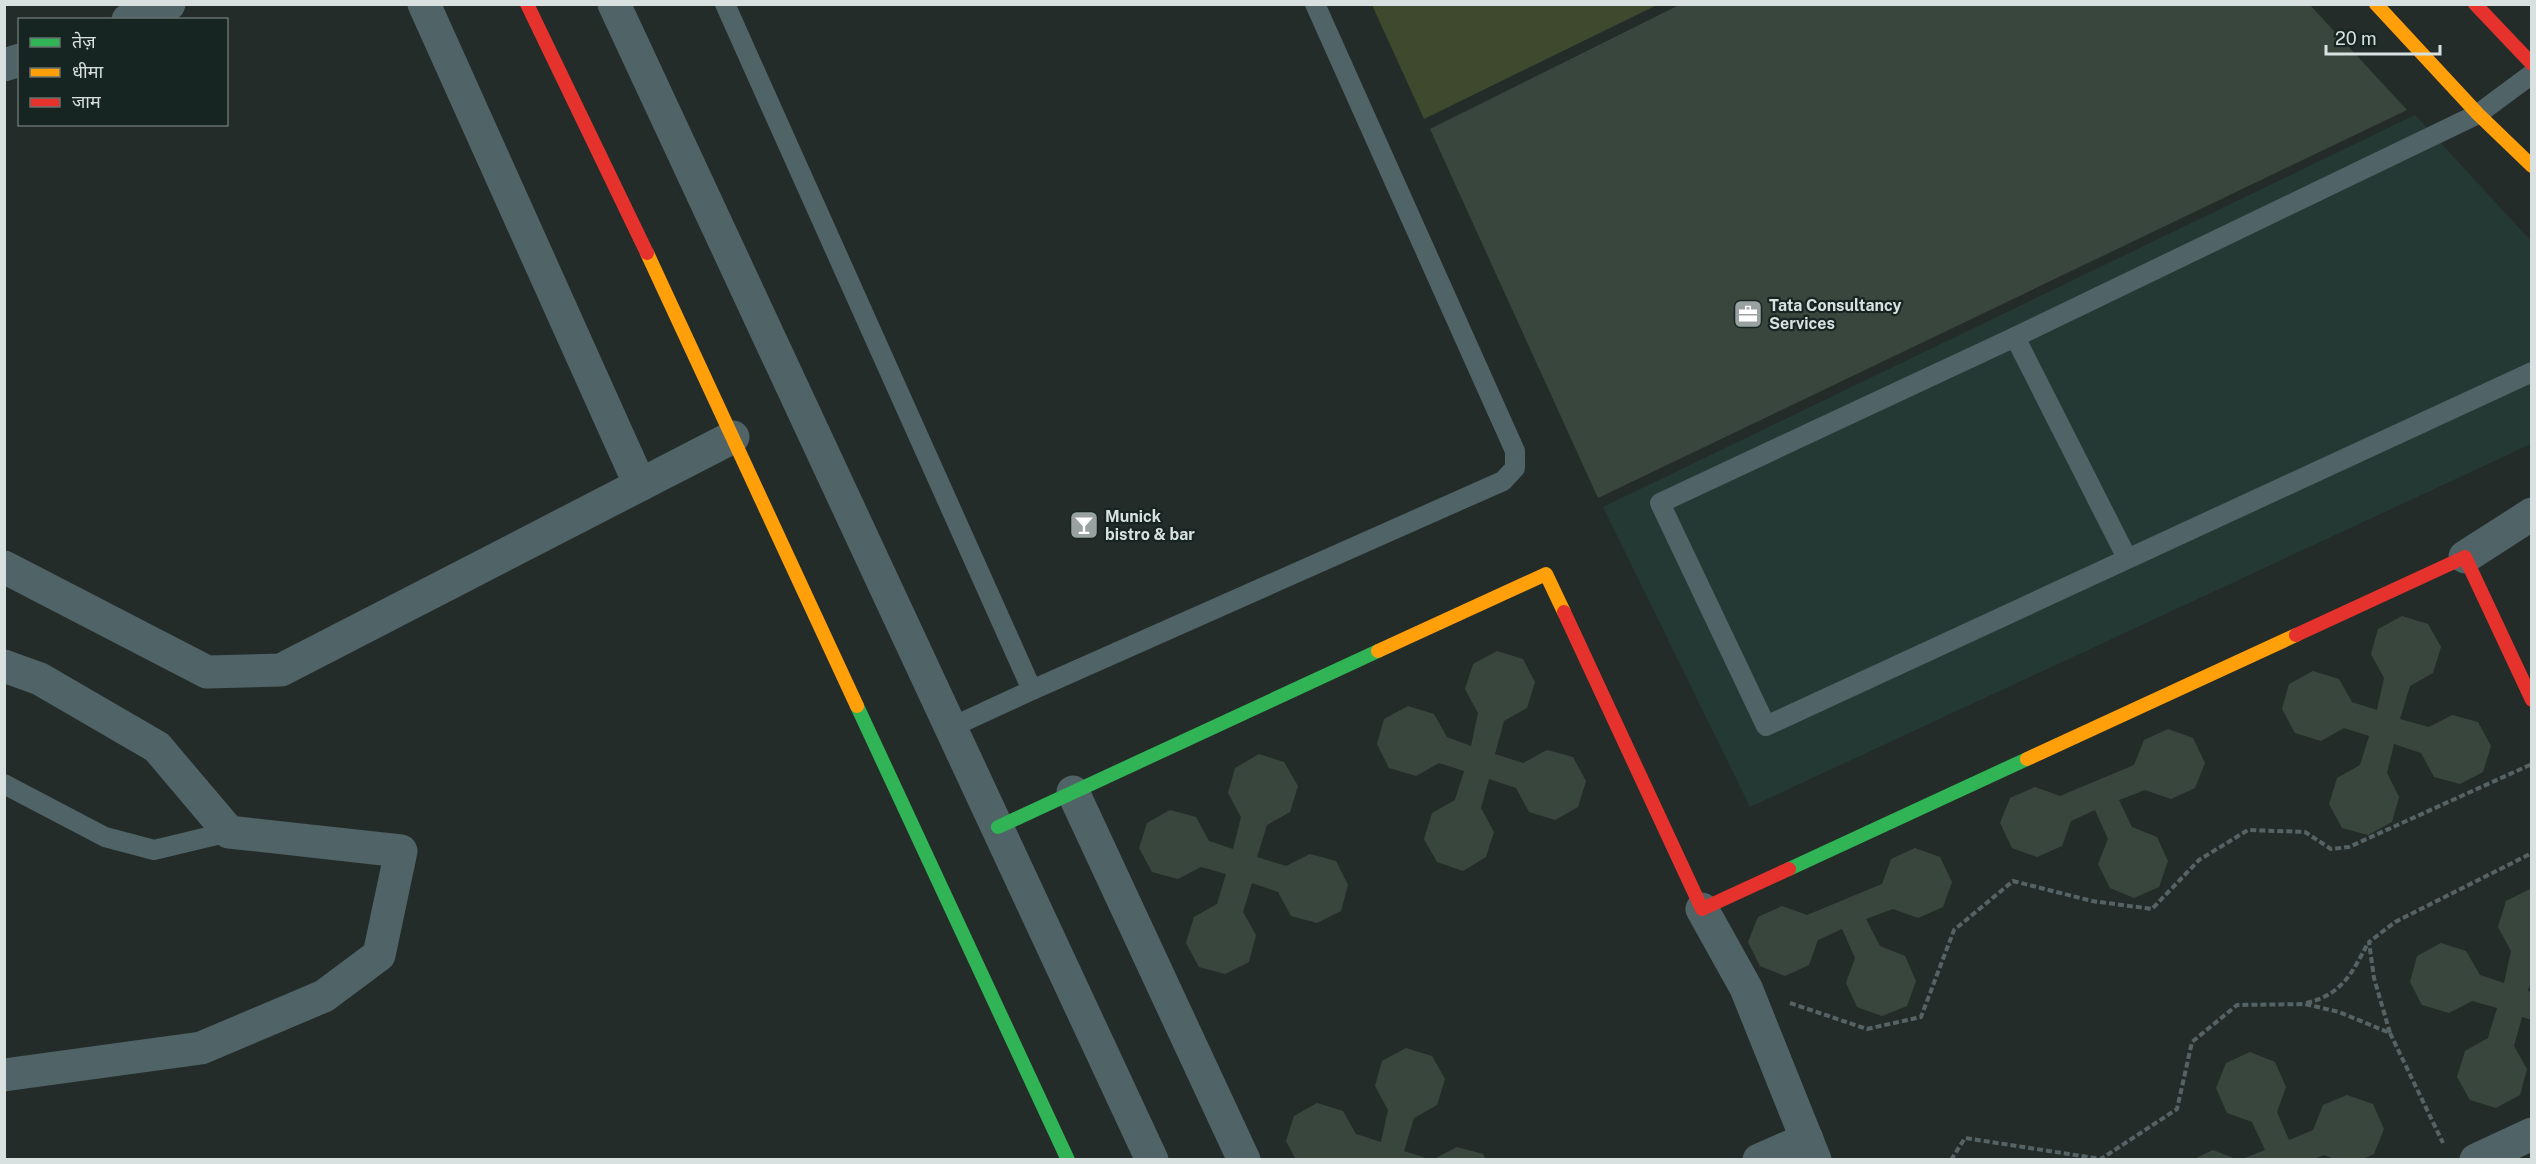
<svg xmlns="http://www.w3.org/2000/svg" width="2536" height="1164" font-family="'Public Sans','Noto Sans Devanagari',sans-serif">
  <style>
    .built { fill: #243934 }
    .green { fill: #3e492d }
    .building { fill: #39463e }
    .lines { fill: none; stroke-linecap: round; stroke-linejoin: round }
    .path { stroke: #566365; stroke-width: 4; stroke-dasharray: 6 3; stroke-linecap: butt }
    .lane { stroke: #506366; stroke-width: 20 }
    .street { stroke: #506366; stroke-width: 33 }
    .fast { stroke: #30b455; stroke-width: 14 }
    .slow { stroke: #ff9f0a; stroke-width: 14 }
    .jam { stroke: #e5322d; stroke-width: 14 }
    .labels { text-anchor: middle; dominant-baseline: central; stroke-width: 4.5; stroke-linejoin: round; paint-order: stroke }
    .poi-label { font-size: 16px; font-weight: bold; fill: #d8e1df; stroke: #172522; text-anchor: start }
  </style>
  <rect width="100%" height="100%" fill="#242c2a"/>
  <polygon class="built" points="2415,115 2531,241 2531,444 1750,807 1603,507"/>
  <polygon class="green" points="1372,5 1657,5 1424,119"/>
  <g class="building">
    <polygon points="1681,4 2309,4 2407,110 1598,498 1430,129"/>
    <polygon points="2402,616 2428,624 2441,647 2433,673 2410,686 2400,719 2429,727 2452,715 2478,722 2491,746 2483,772 2460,784 2434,777 2421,753 2394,744 2387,773 2399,797 2392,822 2368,835 2342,828 2329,804 2337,778 2360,765 2369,736 2344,728 2321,741 2295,733 2282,709 2289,684 2313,671 2339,679 2352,702 2377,710 2384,678 2371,654 2378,629"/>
    <polygon points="1497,651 1523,659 1535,682 1527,708 1504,721 1495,754 1523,763 1547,750 1573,757 1586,781 1578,807 1555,820 1529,812 1516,788 1489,779 1481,808 1494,832 1486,857 1463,871 1437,862 1424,839 1432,813 1455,800 1464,771 1439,763 1416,776 1389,768 1377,744 1384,719 1408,706 1434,714 1447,737 1471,746 1478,713 1465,689 1473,664"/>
    <polygon points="2168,729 2193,738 2205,763 2195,788 2171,799 2145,790 2119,800 2132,827 2157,837 2168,861 2159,887 2134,898 2110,888 2098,864 2108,839 2095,810 2071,821 2062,846 2037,857 2012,848 2000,823 2010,798 2035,787 2060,796 2134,765 2144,740"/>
    <polygon points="1259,754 1284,762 1298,786 1290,812 1267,825 1257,857 1286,866 1310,854 1336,861 1348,885 1341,911 1317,923 1291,916 1278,892 1252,883 1243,912 1256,935 1249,962 1225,974 1199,967 1186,943 1194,917 1217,904 1226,874 1201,867 1178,879 1152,872 1139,848 1147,823 1170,810 1196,817 1209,841 1233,849 1241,817 1228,793 1235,768"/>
    <polygon points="1915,848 1940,857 1952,882 1943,907 1918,918 1893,909 1866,919 1880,946 1905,956 1916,981 1907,1006 1882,1016 1857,1007 1846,983 1855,958 1842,929 1818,940 1809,965 1785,976 1760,966 1748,942 1758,917 1782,906 1807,915 1882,884 1891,859"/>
    <polygon points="2530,889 2532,978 2528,991 2532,992 2532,1020 2522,1017 2514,1046 2527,1069 2520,1095 2496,1108 2470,1100 2457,1077 2465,1051 2488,1038 2497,1008 2472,1001 2449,1013 2422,1005 2410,982 2417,956 2441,943 2466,951 2480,975 2504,983 2511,951 2498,927 2506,901"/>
    <polygon points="1406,1048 1432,1056 1445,1079 1437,1105 1414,1118 1404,1151 1432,1160 1296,1160 1286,1141 1294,1116 1317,1103 1343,1111 1356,1134 1381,1142 1388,1110 1375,1086 1382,1061"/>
    <polygon points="2250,1052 2275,1062 2286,1087 2277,1112 2289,1140 2313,1130 2323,1105 2347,1095 2373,1104 2384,1129 2374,1154 2361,1160 2336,1160 2324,1155 2312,1160 2240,1160 2265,1150 2252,1122 2227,1113 2216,1088 2226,1063"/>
    <polygon points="1457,1147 1483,1154 1486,1160 1432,1160"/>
    <polygon points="2213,1150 2236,1159 2236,1160 2192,1160"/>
  </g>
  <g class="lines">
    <g class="path">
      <polyline points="1790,1003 1867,1029 1921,1017 1954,930 2013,881 2092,901 2152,909 2199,860 2248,830 2305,832 2331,849 2349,847 2532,764"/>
      <path d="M 2306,1003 C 2342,995 2352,973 2368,943"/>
      <polyline points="2390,1033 2443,1143"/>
      <polyline points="1951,1160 1965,1138 2101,1159 2177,1109 2192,1042 2237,1005 2305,1004 2339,1012 2390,1033 2374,978 2369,942 2395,922 2532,853"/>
    </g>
    <g class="lane">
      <polyline points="725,4 1032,690 1503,481 1515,468 1515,451 1315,4"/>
      <polyline points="2532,74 2478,114 2015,337 1660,503 1766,726 2532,372"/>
      <polyline points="2015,337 2127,558"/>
      <polyline points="952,727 1032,690"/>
      <polyline points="4,784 105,837 154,850 229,832"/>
    </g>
    <g class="street">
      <polyline points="424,4 640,485"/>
      <polyline points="614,4 1152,1160"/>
      <polyline points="128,20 169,4"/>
      <polyline points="4,65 20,60"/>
      <polyline points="2465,557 2532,514"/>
      <polyline points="4,567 207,672 281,670 733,437"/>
      <polyline points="4,666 40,679 157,747 229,832 401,851 379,955 324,996 201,1048 4,1075"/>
      <polyline points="1073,792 1244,1160"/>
      <polyline points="1702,909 1746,988 1815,1160"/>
      <polyline points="1759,1160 1807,1139"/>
      <polyline points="2476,1160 2532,1134"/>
    </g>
    <g class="fast">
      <polyline points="857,706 1068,1160"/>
      <polyline points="998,827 1378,651"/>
      <polyline points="1789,869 2027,759"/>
    </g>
    <g class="slow">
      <polyline points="2376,4 2478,114 2532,166"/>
      <polyline points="647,253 857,706"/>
      <polyline points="1378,651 1546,574 1564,612"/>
      <polyline points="2027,759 2296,635"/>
    </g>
    <g class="jam">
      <polyline points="527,4 647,253"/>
      <polyline points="2475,4 2532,64"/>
      <polyline points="1564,612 1702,909 1789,869"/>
      <polyline points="2296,635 2465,557 2532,700"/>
    </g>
  </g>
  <defs>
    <g id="office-square" transform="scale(1.5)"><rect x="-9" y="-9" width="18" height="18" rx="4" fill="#99a2a0" stroke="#172522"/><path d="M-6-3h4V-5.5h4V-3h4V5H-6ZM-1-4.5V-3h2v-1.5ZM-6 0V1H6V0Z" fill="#fff"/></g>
    <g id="bar-square" transform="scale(1.5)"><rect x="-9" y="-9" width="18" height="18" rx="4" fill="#99a2a0" stroke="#172522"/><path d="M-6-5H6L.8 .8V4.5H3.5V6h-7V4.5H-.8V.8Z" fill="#fff"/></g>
  </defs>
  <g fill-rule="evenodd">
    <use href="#office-square" x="1748" y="314"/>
    <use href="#bar-square" x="1084" y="525"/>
  </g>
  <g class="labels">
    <g class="poi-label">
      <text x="1769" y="305">Tata Consultancy<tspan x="1769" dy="18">Services</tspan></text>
      <text x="1105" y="516">Munick<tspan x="1105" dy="18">bistro &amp; bar</tspan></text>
    </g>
  </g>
  <rect width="2536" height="1164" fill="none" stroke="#d8e1df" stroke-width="12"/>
  <rect x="18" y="18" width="210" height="108" fill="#172522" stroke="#64706e" stroke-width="1.5"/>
  <rect x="30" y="38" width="30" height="9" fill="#30b455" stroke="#64706e" stroke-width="1.5"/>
  <text x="72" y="48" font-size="18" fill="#d8e1df">तेज़</text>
  <rect x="30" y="68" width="30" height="9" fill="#ff9f0a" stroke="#64706e" stroke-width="1.5"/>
  <text x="72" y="78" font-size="18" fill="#d8e1df">धीमा</text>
  <rect x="30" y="98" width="30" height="9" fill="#e5322d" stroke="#64706e" stroke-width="1.5"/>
  <text x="72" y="108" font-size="18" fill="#d8e1df">जाम</text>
  <path d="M2326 45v9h114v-9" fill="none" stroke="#d8e1df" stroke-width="3"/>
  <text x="2335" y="45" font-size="18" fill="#d8e1df" stroke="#172522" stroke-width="4.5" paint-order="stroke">20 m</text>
</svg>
